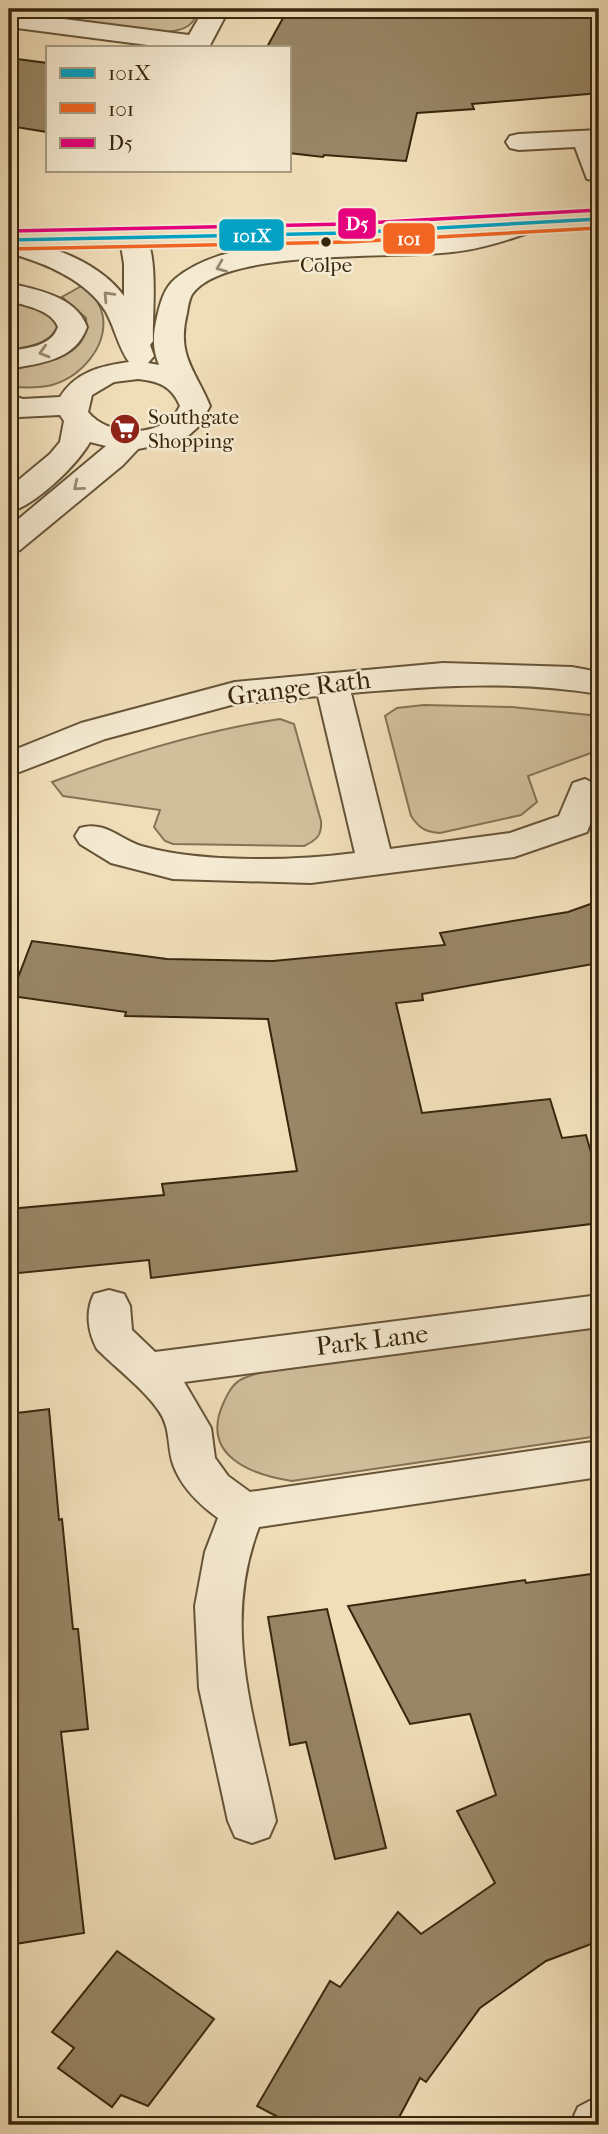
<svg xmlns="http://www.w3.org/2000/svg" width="608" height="2134" font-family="'IM FELL French Canon',serif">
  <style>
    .green { fill: #d1bf9c; stroke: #847254; stroke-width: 2 }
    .building { fill: #988666; stroke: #38260c; stroke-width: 2 }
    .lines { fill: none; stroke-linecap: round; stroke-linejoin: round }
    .minor-casing { stroke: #665437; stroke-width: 4 }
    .major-casing { stroke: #38260c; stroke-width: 4 }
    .minor { fill: #f5ead2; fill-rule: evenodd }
    .major { fill: #f0deb9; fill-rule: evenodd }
    .bus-1-casing { stroke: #f5ead2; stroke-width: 7 }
    .bus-2-casing { stroke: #f5ead2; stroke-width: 7 }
    .bus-3-casing { stroke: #f5ead2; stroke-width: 7 }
    .bus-1 { stroke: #03a2c4; stroke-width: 3.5 }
    .bus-2 { stroke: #f26522; stroke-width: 3.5 }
    .bus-3 { stroke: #e5007d; stroke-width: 3.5 }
    .oneway { stroke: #96886f }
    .bus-dot { fill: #38260c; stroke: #f5ead2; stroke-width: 2.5 }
    .labels { text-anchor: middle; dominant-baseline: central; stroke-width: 5; stroke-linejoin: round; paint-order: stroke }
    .far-bus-label { font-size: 21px; fill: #38260c; stroke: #f5ead2 }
    .far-poi-label { font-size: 21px; fill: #38260c; stroke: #f5ead2; text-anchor: start }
    .street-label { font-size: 26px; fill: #38260c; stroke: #f5ead2 }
    .line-badge { stroke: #f5ead2; stroke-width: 2.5 }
    .badge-label { font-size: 19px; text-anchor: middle; font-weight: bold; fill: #fff }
  </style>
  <rect width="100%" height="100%" fill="#f0deb9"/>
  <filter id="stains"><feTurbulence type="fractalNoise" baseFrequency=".00286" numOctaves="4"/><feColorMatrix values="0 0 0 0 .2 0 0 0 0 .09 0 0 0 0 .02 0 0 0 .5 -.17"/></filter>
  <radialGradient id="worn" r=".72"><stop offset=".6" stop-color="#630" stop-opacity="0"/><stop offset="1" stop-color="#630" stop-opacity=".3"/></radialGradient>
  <g class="green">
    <path d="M 9,9 L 188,9 L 196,15 C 192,28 180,30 168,32 L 9,13 Z"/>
    <path d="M 85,284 C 93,295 101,304 103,317 C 107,348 80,377 52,385 C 38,389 23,387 9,387 L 9,366 C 39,364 91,359 86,318 L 62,297 Z"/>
    <path d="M 9,301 L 48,313 L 59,323 C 53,344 28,347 9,351 Z"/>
    <path d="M 424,705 L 512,707 L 599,716 L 599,750 L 528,776 L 537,802 L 521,815 L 440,833 C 425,832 419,828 411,816 L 385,716 L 397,708 Z"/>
    <path d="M 280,719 L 294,724 L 321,821 C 322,835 317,840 304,846 L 173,844 L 165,841 L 154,827 L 160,810 L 63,796 L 52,782 C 126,754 201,731 280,719 Z"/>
    <path d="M 599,1324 L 599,1436 L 292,1481 C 252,1475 200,1456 223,1404 C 227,1395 232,1384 242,1379 C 255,1373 271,1370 284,1366 Z"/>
  </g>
  <g class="building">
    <polygon points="288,9 599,9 599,93 472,104 474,109 417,113 406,161 324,155 323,157 289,153 289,47 267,47"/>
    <polygon points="9,58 47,63 47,132 9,126"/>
    <polygon points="599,901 599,963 422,994 423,1000 396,1003 422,1113 550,1099 562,1138 586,1135 599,1180 599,1223 151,1278 149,1260 9,1274 9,1209 164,1195 162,1184 297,1171 268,1019 125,1016 126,1012 11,996 32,941 167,959 273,961 445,945 440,933 568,912"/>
    <polygon points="49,1409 59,1520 62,1519 73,1629 78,1629 88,1729 61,1732 84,1933 9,1945 9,1414"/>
    <polygon points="599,1573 599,1941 546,1961 480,2008 426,2082 420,2078 395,2125 293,2125 257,2106 330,1981 340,1987 398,1912 421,1934 495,1883 457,1811 496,1795 470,1714 410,1724 348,1606 525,1580 526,1583"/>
    <polygon points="327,1609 386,1848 335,1859 306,1742 290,1745 268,1617"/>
    <polygon points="117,1951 214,2019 148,2106 121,2095 112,2107 58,2068 74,2048 52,2032"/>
  </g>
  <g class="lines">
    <g class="minor-casing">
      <g id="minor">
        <polygon points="204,9 229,9 209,47 163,47 9,27 9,12 189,35"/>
        <polygon points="599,130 599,181 587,179 575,147 519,150 510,148 506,142 510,136 519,134"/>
        <path d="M 529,215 L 539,217 L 543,223 L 539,229 C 511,239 482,249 452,252 C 397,259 227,248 193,293 C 189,298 188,307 187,313 C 176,356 196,371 210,406 L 198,427 L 189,435 L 176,441 L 138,449 L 123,465 L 20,550 L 9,553 L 9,527 L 106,446 L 90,442 C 77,465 35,506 9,512 L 9,488 L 50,454 L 60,442 L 64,421 L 60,415 L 19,417 L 9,414 L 9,395 L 23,399 L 60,397 C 76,372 100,366 129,362 C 118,347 115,328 106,312 C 87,280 43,262 9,253 L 9,237 C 50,246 97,260 124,296 L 124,264 L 120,239 L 124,233 L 134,231 L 144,233 C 159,255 152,314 153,341 L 150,345 L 154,356 L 148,363 L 159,365 C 152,348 153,334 157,317 C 160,304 164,288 175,279 C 235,228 377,243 453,236 L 476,231 ZM 138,379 C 158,381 172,386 180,406 C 164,439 109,438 88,412 L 92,395 L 114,382 Z"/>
        <path d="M 9,283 C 37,290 76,296 87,327 C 75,361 40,363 9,369 L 9,351 C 27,348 51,347 58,327 C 52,310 24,305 9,301 Z"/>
        <path d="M 443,663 L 572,667 L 599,672 L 599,694 C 517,680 434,686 351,693 L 390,849 L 510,833 L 559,816 L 573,783 L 585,779 L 599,786 L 599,801 L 587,832 L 514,857 L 311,883 L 173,879 L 111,863 L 80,844 L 75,836 L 80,828 C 106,820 121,841 145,847 C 204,863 295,861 355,853 L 318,696 L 235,704 L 105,739 L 9,776 L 9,752 L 81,723 L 235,682 Z"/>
        <path d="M 109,1290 L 124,1294 L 130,1306 L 132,1330 L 155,1352 L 599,1295 L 599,1327 L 184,1382 L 211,1428 L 215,1458 L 228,1476 L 250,1492 L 599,1441 L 599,1477 L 259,1527 C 220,1628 256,1721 276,1821 L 269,1837 L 252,1843 L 235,1837 L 228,1821 L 199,1688 L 195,1606 L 205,1552 L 218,1518 C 199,1504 181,1487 173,1464 C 167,1446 171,1428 159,1411 C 143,1388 117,1369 97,1349 C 88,1332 85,1312 94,1294 Z"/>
        <polygon points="599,2096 599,2125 570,2125 578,2107"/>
      </g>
    </g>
    <g class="major-casing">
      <polygon id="major" points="599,211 599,227 347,241 9,248 9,232 347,225"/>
    </g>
    <use href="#minor" class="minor"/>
    <use href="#major" class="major"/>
    <g class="bus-1-casing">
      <polyline id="bus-1" points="9,240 347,233 599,219"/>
    </g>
    <g class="bus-2-casing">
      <polyline id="bus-2" points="9,249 347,242 599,228"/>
    </g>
    <g class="bus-3-casing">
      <polyline id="bus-3" points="9,231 347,224 599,210"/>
    </g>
    <use href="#bus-1" class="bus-1"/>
    <use href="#bus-2" class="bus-2"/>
    <use href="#bus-3" class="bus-3"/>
  </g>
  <defs><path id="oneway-chevron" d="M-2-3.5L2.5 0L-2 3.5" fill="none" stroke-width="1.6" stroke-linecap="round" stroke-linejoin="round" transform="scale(1.75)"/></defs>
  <g class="oneway">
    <use href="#oneway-chevron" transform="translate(221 267) rotate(158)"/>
    <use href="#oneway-chevron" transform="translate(108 296) rotate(-133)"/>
    <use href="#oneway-chevron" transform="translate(44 352) rotate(164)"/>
    <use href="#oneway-chevron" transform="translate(78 486) rotate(140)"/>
  </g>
  <defs>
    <g id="supermarket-disc" transform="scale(1.575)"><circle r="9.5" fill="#8f2418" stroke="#f5ead2"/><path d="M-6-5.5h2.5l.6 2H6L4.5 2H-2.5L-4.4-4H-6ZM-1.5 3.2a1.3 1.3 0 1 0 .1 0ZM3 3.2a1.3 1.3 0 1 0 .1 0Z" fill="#fff"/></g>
  </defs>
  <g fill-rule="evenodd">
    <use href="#supermarket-disc" x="125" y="429"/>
  </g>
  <circle class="bus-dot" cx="326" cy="242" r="6"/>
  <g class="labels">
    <g class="far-bus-label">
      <text x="326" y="265">Colpe</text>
    </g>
    <g class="far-poi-label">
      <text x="148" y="417">Southgate<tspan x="148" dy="24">Shopping</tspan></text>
    </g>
    <g class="street-label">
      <text transform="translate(299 688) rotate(-7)">Grange Rath</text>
      <text transform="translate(372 1340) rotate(-7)">Park Lane</text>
    </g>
  </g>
  <g class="line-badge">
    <rect x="337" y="207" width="40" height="33" rx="7" fill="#e5007d"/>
    <rect x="218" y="218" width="67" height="34" rx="7" fill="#03a2c4"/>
    <rect x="382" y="222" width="54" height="33" rx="7" fill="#f26522"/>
  </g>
  <g class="badge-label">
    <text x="357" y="230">D5</text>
    <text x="252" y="242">101X</text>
    <text x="409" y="245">101</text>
  </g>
  <rect width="608" height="2134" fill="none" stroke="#f0deb9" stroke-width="35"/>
  <rect x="10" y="10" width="587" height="2113" fill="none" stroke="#38260c" stroke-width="3.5"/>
  <rect x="18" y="18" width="573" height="2099" fill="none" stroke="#38260c" stroke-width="2"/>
  <rect x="46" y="46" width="245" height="126" fill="#f5ead2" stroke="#a99c83" stroke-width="2"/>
  <rect x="60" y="68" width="35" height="10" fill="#03a2c4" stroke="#a99c83" stroke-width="2"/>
  <text x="108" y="80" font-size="21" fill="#38260c">101X</text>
  <rect x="60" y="103" width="35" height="10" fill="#f26522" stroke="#a99c83" stroke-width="2"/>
  <text x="108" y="116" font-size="21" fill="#38260c">101</text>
  <rect x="60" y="138" width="35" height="10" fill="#e5007d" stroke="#a99c83" stroke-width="2"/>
  <text x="108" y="150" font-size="21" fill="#38260c">D5</text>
  <rect width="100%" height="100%" filter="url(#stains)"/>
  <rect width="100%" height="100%" fill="url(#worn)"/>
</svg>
